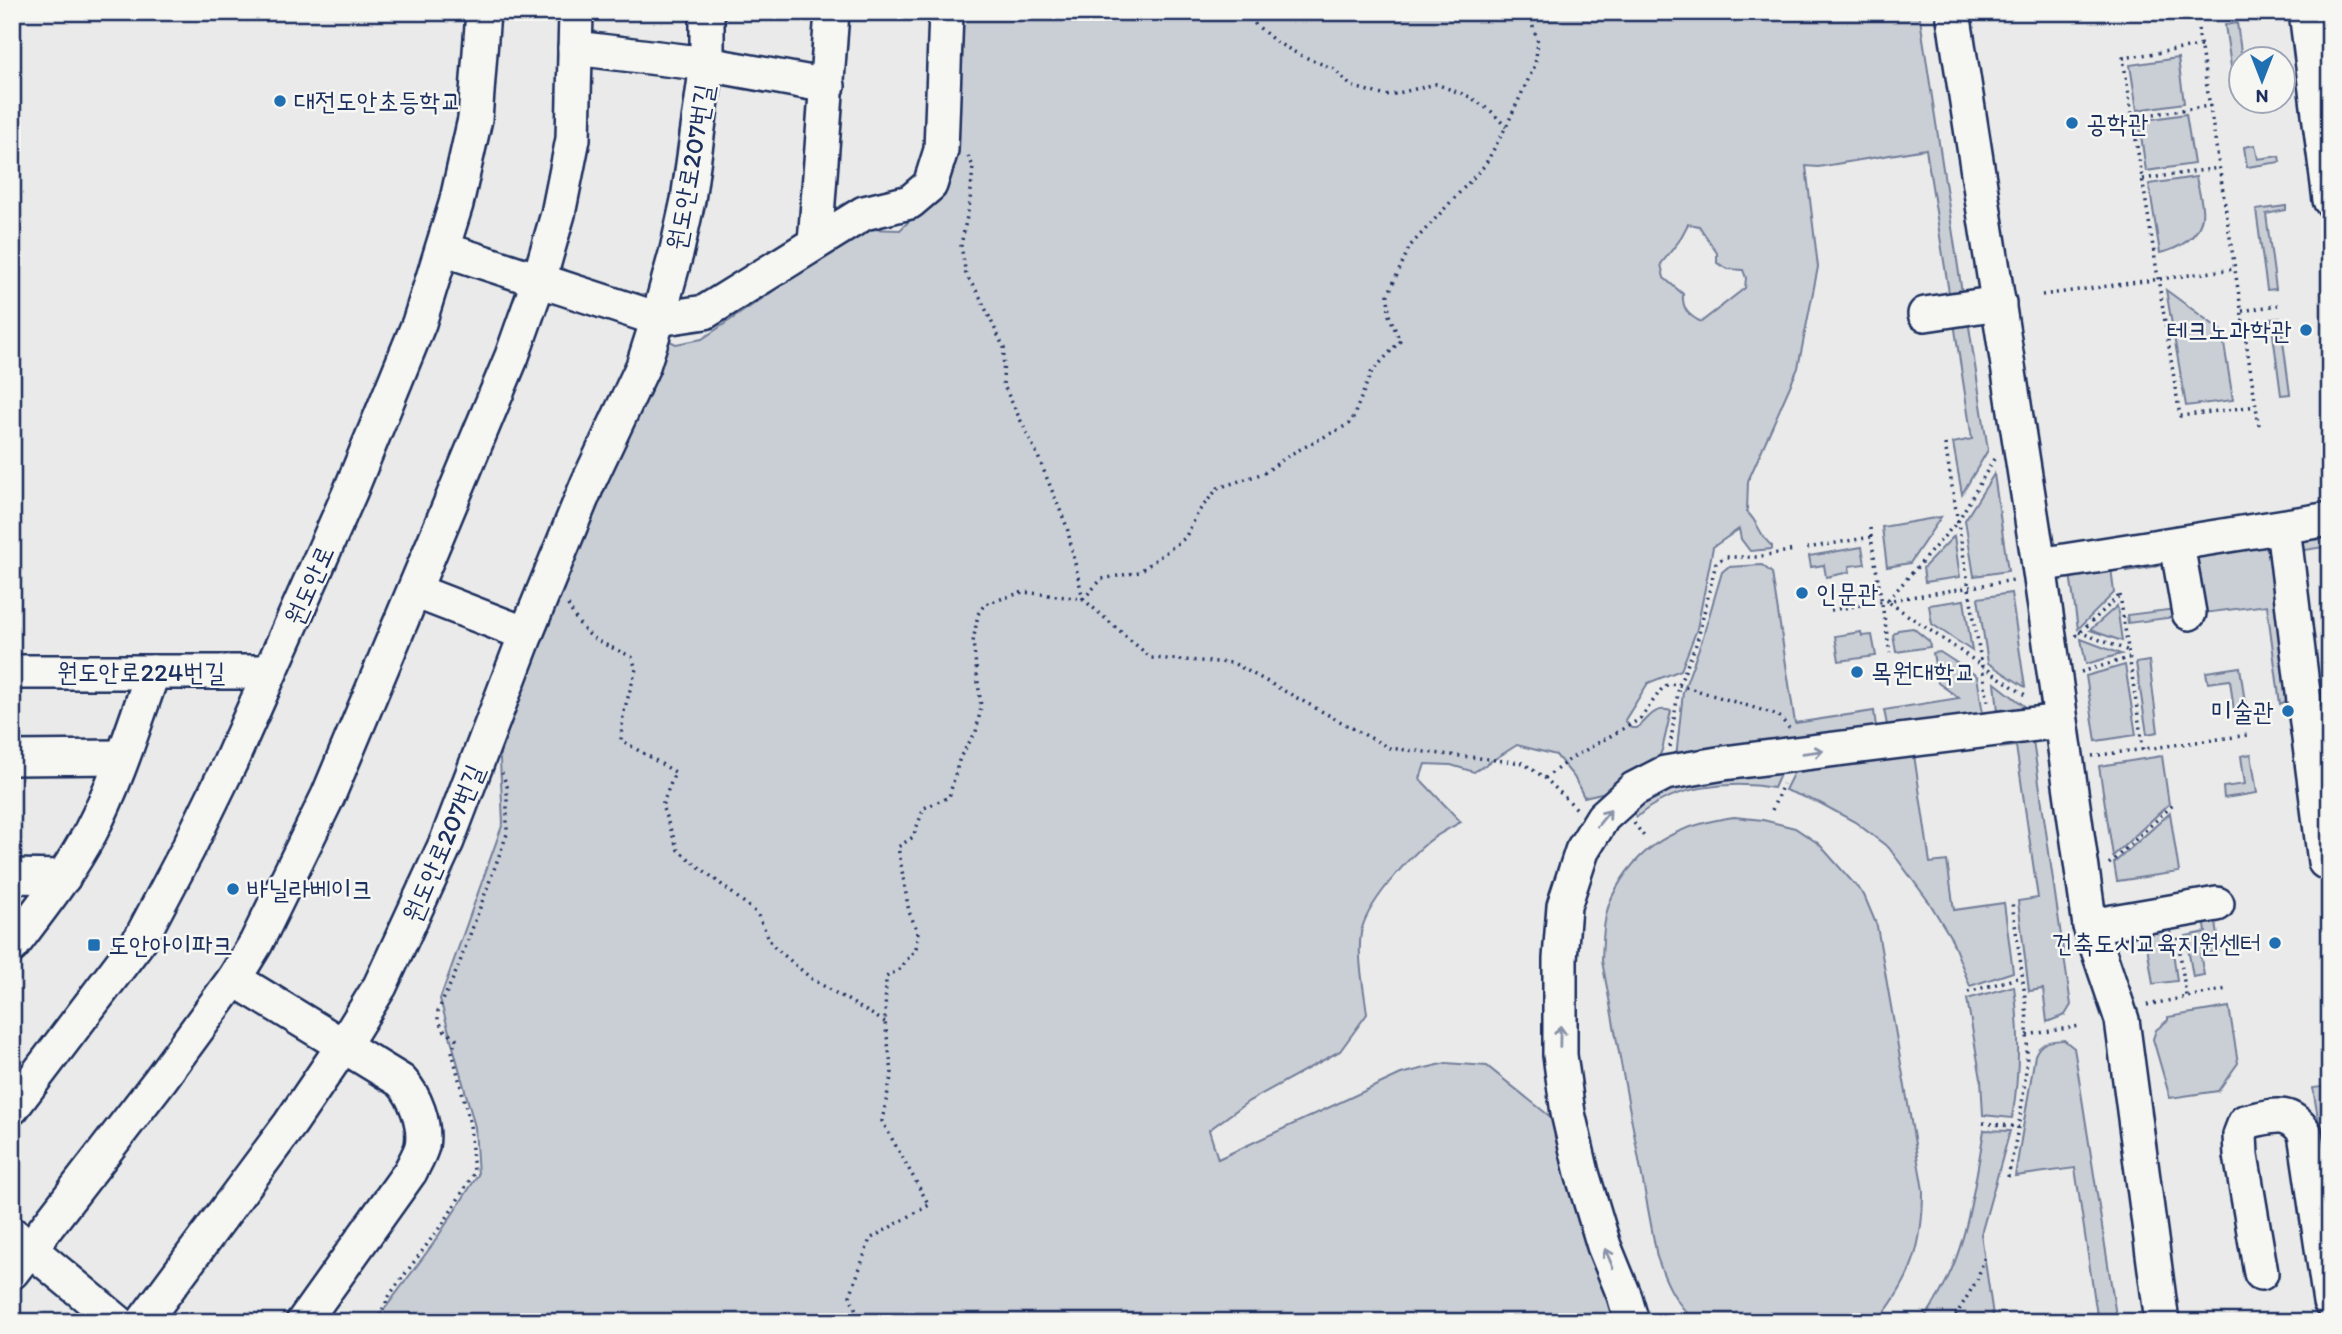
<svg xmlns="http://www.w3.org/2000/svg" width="2342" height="1334" font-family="Itim,'Poor Story',sans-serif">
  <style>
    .green { fill: #caced5; stroke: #727e9a; stroke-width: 2; fill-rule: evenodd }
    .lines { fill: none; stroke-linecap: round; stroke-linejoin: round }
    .minor-casing { stroke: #1b2f5e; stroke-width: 38 }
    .path { stroke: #1b2f5e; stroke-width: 3.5; stroke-dasharray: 2 5; stroke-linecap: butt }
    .minor { stroke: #f6f6f2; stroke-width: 33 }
    .oneway { stroke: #8892a8 }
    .poi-dot { fill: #1f6fb2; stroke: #f6f6f2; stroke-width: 2.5 }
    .labels { text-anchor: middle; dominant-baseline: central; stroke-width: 5; stroke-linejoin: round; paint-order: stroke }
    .poi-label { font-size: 26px; fill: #1b2f5e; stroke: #f6f6f2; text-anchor: start }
    .street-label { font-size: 26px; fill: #1b2f5e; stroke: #f6f6f2 }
  </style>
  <rect width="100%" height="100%" fill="#e9eae9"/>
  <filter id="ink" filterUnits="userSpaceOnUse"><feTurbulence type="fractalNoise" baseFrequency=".0143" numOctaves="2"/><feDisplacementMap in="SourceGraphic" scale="14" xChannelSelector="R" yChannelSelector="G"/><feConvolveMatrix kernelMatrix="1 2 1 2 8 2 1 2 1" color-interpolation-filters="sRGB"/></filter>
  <g filter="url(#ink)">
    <g class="green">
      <path d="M 946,12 L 1919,12 L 1962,293 L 1950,299 L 1926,149 L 1818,167 L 1806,166 L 1818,267 L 1798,368 L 1748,481 L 1747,512 C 1760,524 1759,536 1772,546 L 1772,549 L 1750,551 L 1741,539 L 1739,529 L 1713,547 L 1697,629 L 1681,670 L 1648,683 L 1625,720 L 1631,728 L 1637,728 C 1650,718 1653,706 1671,711 L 1662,750 L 1657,762 L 1610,791 L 1584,797 L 1574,777 L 1556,755 L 1517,745 L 1474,772 L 1451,765 L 1425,764 L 1420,779 L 1461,822 C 1450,828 1438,834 1428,842 C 1407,859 1365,906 1361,933 C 1357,959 1364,988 1367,1014 L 1340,1051 L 1249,1101 L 1209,1130 L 1218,1159 L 1401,1074 L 1446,1063 L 1487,1066 L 1557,1122 L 1618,1322 L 375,1322 L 433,1244 L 478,1175 L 475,1127 L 440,999 L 503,823 L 499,739 L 585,500 L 668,340 L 676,344 L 702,339 L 769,294 L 817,259 L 867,229 L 900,230 L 940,191 ZM 1688,224 L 1699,226 L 1717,253 L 1717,263 L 1728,269 L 1743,270 L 1746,278 L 1745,288 L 1701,322 C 1688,315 1682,309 1683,294 L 1664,278 L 1661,264 L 1679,241 Z"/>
      <polygon points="2237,23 2242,59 2240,60 2240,86 2234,87 2225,25"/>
      <polygon points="2178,58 2184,103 2137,110 2130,65"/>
      <polygon points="2186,114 2194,164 2146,171 2139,121"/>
      <polygon points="2255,145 2258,159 2279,156 2280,162 2247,167 2244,147"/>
      <path d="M 2196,177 C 2198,189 2204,205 2202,217 C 2199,238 2178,249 2160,253 L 2149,184 Z"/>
      <polygon points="2286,206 2286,210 2266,214 2276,289 2267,290 2256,210"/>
      <polygon points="2166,290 2222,331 2233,400 2186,406"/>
      <polygon points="2280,318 2290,394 2281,395 2271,319"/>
      <polygon points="1968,320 1988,450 1962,494 1953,443 1972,439 1954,323"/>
      <polygon points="1994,474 2008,571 1974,576 1965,520"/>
      <polygon points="1941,517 1910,563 1887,567 1882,527"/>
      <path d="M 2330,532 L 2330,546 L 2299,551 C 2302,533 2314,534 2330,532 Z"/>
      <polygon points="1954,536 1960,577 1925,582 1923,568"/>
      <polygon points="2260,544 2268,548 2273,555 2289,695 2286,701 2280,704 2267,605 2196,614 2187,555"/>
      <polygon points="1862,547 1865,564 1849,566 1850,572 1826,577 1824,565 1811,567 1809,556"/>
      <polygon points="2174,557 2183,616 2128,623 2127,615 2176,609 2170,564 2127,571 2127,565"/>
      <polygon points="1762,565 1772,573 1795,723 1874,711 1876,727 1875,733 1676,758 1683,692 1702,640 1722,572 1728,567"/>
      <polygon points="2111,567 2114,593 2078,629 2070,574"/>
      <polygon points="2011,593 2025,687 1988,663 1978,598"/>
      <polygon points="1964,600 1972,651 1932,624 1929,605"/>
      <polygon points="2117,606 2122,641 2090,630"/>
      <polygon points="1913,628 1929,641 1930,647 1896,652 1893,635 1898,630"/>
      <polygon points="1861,632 1862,636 1872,635 1876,656 1839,661 1835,636"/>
      <polygon points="2081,639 2121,654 2086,664"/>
      <polygon points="1940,652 1977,676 1984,720 1888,730 1884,710 1959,698 1938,683 1933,653"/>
      <polygon points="2149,661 2158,732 2147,734 2136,663"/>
      <polygon points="2125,665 2136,735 2096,741 2086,676"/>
      <polygon points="2240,667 2246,710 2234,711 2230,680 2208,683 2206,672"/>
      <polygon points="1995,683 2027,708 1998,711"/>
      <polygon points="2032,734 2071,1005 2065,1015 2047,1022 2043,989 2029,991 2018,901 2038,898 2016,746 2000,748 1999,743"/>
      <polygon points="2251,754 2257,793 2224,798 2223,787 2245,784 2241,756"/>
      <polygon points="1914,755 1930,863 1947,861 1954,910 2004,903 2013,972 1970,986 1951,938 1929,902 1889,848 1855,822 1820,803 1785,790 1800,760"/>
      <polygon points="2162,756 2169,804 2113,856 2099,766"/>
      <path d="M 1785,763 L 1774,788 C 1731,780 1671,786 1637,817 L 1632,810 L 1662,787 Z"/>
      <polygon points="2170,813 2179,872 2117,881 2114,863"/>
      <path d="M 1734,817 L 1763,820 L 1795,828 L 1819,844 L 1864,895 L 1877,926 L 1923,1190 C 1923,1246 1912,1279 1877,1322 L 1696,1322 C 1675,1303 1666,1283 1657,1257 L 1602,961 C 1603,940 1603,916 1612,897 C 1637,844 1679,825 1734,817 Z"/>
      <polygon points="2215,916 2220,950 2200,954 2204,975 2193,977 2186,936 2206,932 2204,918"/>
      <polygon points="2170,929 2177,981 2153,984 2145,933"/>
      <path d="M 2014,986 C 2020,1031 2020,1073 2012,1118 L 1983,1115 L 1981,1079 L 1967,999 Z"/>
      <polygon points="2229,1007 2238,1063 2218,1091 2170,1098 2153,1039 2156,1030 2168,1020 2168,1017"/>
      <path d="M 2064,1040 L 2074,1048 L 2076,1060 L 2117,1322 L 2098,1322 L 2075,1168 L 2015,1176 L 2035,1055 C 2041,1041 2050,1041 2064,1040 Z"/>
      <polygon points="2330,1086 2330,1190 2313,1088"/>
      <path d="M 1984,1130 L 2010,1131 L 1981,1234 L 1994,1322 L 1921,1322 C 1965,1267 1973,1197 1984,1130 Z"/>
    </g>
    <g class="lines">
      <g class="minor-casing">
        <g id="minor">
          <polyline points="1953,12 2039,565 2090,926 2122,1020 2162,1322"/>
          <polyline points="2306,12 2330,200"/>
          <polyline points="575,48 707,64 828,86"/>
          <polyline points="815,243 832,12"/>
          <polyline points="443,249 658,319 705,312 864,213 910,202 930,185 941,150 946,12"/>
          <polyline points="1925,314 1999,303"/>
          <polyline points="2283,527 2304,701"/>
          <polyline points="2177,544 2189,613"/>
          <polyline points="2039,565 2330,519"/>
          <polyline points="415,591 526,634"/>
          <polyline points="12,672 270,672"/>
          <polyline points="2306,715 2325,862"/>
          <polyline points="12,758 122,757"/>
          <polyline points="12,876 64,877"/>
          <polyline points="2090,926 2217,904"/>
          <path d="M 12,946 C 40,909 69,873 91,831 C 117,781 134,725 153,672"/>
          <path d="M 234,979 L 401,1081 C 415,1096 426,1124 422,1146 C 420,1154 414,1164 410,1172 L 303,1322"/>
          <polyline points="12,1108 141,938 188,849 230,763 350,492 419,323 456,204 475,119 483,12"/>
          <polyline points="12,1234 118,1322"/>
          <polyline points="12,1272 160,1080 234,979 256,943 328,796 512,356 539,280 558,214 573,139 576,12"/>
          <path d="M 2261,1273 L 2241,1155 L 2240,1135 L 2245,1122 C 2271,1117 2288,1107 2305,1133 L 2330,1302"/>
          <polyline points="143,1322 290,1124 343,1046 380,986 447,841 526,634 588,483 643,366 658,319 677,250 688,200 707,64 707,12"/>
          <polyline points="1632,1322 1624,1295 1604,1246 1582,1173 1568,1113 1560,1055 1560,959 1564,906 1582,851 1603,817 1634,789 1665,773 1724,763 2060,721"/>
        </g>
      </g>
      <g class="path">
        <polyline points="1246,12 1255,24 1276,42 1300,55 1334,69 1351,86 1386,96 1436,84 1470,97 1492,112 1506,127"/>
        <polyline points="2198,29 2259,426"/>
        <polyline points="2201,46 2123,58 2180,416 2256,406"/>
        <polyline points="2133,117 2210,106"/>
        <polyline points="968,156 973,166 970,202 961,245 966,275 978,293 1004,348 1003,384 1037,454 1067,527 1083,599"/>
        <polyline points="2143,179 2219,168"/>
        <polyline points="2042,295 2234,269"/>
        <polyline points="2242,311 2278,305"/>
        <polyline points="1945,444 1988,703"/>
        <polyline points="1994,459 1958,521 1887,601 2028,697"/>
        <polyline points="1870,528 1871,537"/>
        <polyline points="1807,548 1871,537 1890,653"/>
        <polyline points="2120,595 2143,749"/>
        <polyline points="1083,599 1102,579 1139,572 1185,538 1199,511 1218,488 1264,473 1291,454 1351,423 1371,373 1400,341 1389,315 1388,295 1410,246 1485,165 1506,127 1535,65 1538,42 1528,12"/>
        <path d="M 568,605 C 587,641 597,640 632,657 L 636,669 L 623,715 L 621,740 L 675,772 L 662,806 L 678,850 L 757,913 L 772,945 L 812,979 L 885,1022"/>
        <polyline points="1831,610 2014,580"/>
        <polyline points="2079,632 2129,651"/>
        <polyline points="2076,636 2119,596"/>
        <polyline points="2081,672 2129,658"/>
        <polyline points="1670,747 1679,685 1697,642 1716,563 1725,557 1757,557 1794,550"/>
        <polyline points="2092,756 2249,735"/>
        <polyline points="1545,778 1570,759 1640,719 1661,690 1668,684 1679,685 1778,715 1789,728"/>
        <polyline points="1772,810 1783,784"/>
        <polyline points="1634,823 1646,839"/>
        <polyline points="2109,864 2175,803"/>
        <polyline points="2178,938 2186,996"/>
        <polyline points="1968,992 2021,977"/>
        <polyline points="2147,1005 2227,989"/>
        <polyline points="2027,1035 2080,1026"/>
        <polyline points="1983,1123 2019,1127"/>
        <path d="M 2008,1177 C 2019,1127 2029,1075 2027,1024 C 2025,983 2017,942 2012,902"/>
        <polyline points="376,1322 391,1293 446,1219 474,1173 470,1124 452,1051 456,1039 444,1030 438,1020 438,1011 457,970 507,834 507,786 502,773"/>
        <polyline points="861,1322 850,1296 870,1239 929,1205 882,1121 892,1072 885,1022 886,977 900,969 916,948 918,932 909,912 898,847 913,837 924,808 949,797 960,757 976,732 981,707 973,642 978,614 985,604 1023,592 1083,599 1151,658 1233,663 1389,748 1523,763 1545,778 1578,810"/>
        <polyline points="1952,1322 1977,1280 1985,1256"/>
      </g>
      <use href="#minor" class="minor"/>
    </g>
    <defs><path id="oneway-shaft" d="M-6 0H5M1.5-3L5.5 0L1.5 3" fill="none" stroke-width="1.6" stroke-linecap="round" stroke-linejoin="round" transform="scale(1.75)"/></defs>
    <g class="oneway">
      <use href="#oneway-shaft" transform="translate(1813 752) rotate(-7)"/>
      <use href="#oneway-shaft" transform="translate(1604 818) rotate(-51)"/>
      <use href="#oneway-shaft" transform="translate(1560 1036) rotate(-89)"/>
      <use href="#oneway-shaft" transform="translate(1609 1258) rotate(-112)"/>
    </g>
  </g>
  <g class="poi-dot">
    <circle cx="280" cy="101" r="7"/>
    <circle cx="2072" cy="123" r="7"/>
    <circle cx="2306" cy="330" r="7"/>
    <circle cx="1802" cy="593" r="7"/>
    <circle cx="1857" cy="672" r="7"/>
    <circle cx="2288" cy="711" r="7"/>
    <circle cx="233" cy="889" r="7"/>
    <circle cx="2275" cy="943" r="7"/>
    <rect x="87" y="938" width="14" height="14" rx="3.5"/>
  </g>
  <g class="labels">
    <g class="poi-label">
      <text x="294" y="101">대전도안초등학교</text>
      <text x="2086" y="123">공학관</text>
      <text x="2292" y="330" text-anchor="end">테크노과학관</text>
      <text x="1816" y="593">인문관</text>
      <text x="1871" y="672">목원대학교</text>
      <text x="2274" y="711" text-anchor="end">미술관</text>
      <text x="247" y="889">바닐라베이크</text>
      <text x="2261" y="943" text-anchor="end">건축도시교육지원센터</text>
      <text x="108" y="945">도안아이파크</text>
    </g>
    <g class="street-label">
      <text transform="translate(690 167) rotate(-80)">원도안로207번길</text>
      <text transform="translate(309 585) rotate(-66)">원도안로</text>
      <text x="141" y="672">원도안로224번길</text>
      <text transform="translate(443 843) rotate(-67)">원도안로207번길</text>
    </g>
  </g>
  <rect width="2342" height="1334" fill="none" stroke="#f6f6f2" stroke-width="42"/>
  <rect x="21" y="21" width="2300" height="1292" fill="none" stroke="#1b2f5e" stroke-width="2.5" filter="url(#ink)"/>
  <g transform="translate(2262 80) rotate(180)"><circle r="33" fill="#f6f6f2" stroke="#9ea6b7" stroke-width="2"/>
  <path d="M0-5L12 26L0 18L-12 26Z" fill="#1f6fb2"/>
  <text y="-10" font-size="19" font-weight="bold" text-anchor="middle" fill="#1b2f5e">N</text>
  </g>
</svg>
